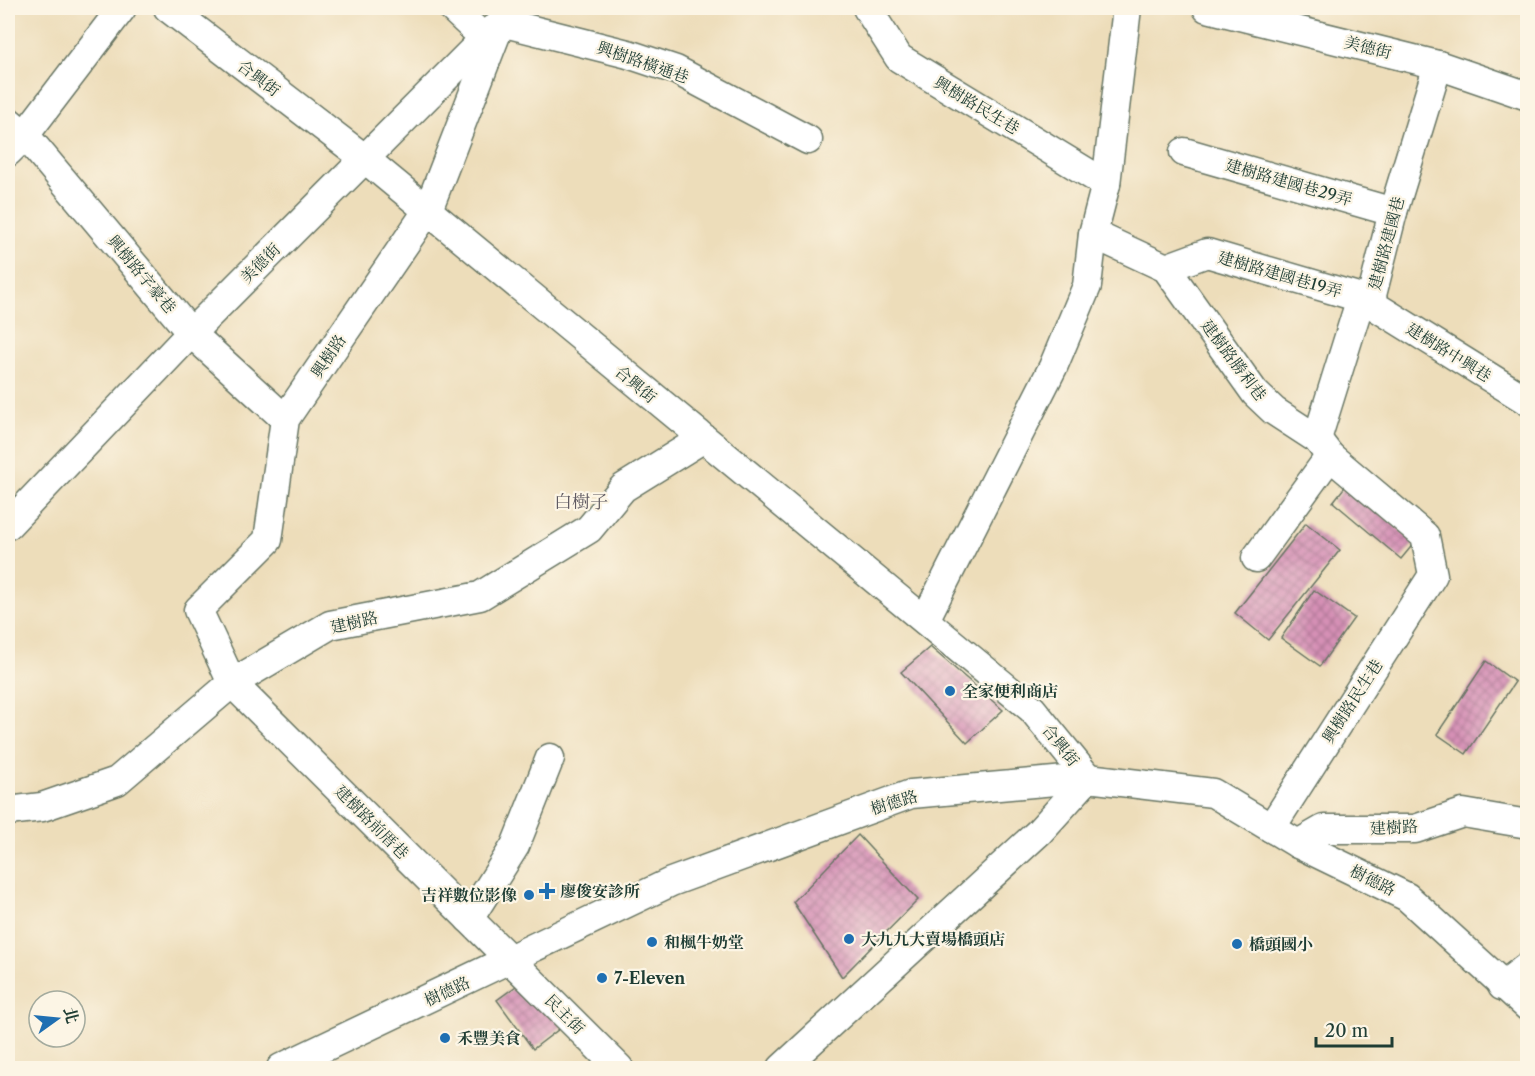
<svg xmlns="http://www.w3.org/2000/svg" width="1535" height="1076" font-family="'Libre Caslon Text','Noto Serif TC',serif">
  <style>
    .building { fill: url(#building-cross-hatch) }
    .lines { fill: none; stroke-linecap: round; stroke-linejoin: round }
    .minor-casing { stroke: #677563; stroke-width: 31 }
    .minor { stroke: #fff; stroke-width: 28 }
    .poi-dot { fill: #1f6fb2; stroke: #fcf5e5; stroke-width: 2 }
    .labels { text-anchor: middle; dominant-baseline: central; stroke-width: 4.5; stroke-linejoin: round; paint-order: stroke }
    .street-label { font-size: 16px; fill: #1f3d34; stroke: #fcf5e5 }
    .poi-label { font-size: 16px; font-weight: bold; fill: #1f3d34; stroke: #fcf5e5; text-anchor: start }
    .neighbourhood-label { font-size: 18px; fill: #5f5a62; stroke: #fcf5e5 }
  </style>
  <defs>
    <pattern id="building-cross-hatch" width="8" height="8" patternUnits="userSpaceOnUse" patternTransform="scale(1.5)"><rect width="8" height="8" fill="#d690b6"/><path d="M0 0l8 8M0 8l8-8" fill="none" stroke="#ad7795"/></pattern>
  </defs>
  <rect width="100%" height="100%" fill="#fcf5e5"/>
  <filter id="ink" filterUnits="userSpaceOnUse"><feTurbulence type="fractalNoise" baseFrequency=".0167" numOctaves="2"/><feDisplacementMap in="SourceGraphic" scale="12" xChannelSelector="R" yChannelSelector="G"/><feConvolveMatrix kernelMatrix="1 2 1 2 8 2 1 2 1" color-interpolation-filters="sRGB"/></filter>
  <filter id="wash" filterUnits="userSpaceOnUse"><feTurbulence type="fractalNoise" baseFrequency=".008" numOctaves="4" result="noise"/><feDisplacementMap in="SourceGraphic" scale="24" xChannelSelector="R" yChannelSelector="G"/><feGaussianBlur stdDeviation="1.35" result="paint"/><feColorMatrix in="noise" values="0 0 0 0 0 0 0 0 0 0 0 0 0 0 0 0 0 1.4 0 .05"/><feComposite in="paint" operator="in"/></filter>
  <g filter="url(#wash)">
    <rect width="100%" height="100%" fill="#edddba"/>
    <g id="blocks">
      <g class="building">
        <polygon points="1347,484 1415,542 1401,559 1333,502"/>
        <polygon points="1306,523 1340,550 1268,640 1235,613"/>
        <polygon points="1314,590 1354,618 1320,666 1281,638"/>
        <polygon points="930,647 1003,710 967,743 901,672"/>
        <polygon points="1486,661 1515,682 1466,754 1437,734"/>
        <polygon points="858,835 918,900 842,977 793,902"/>
        <polygon points="527,978 563,1026 533,1049 497,1000"/>
      </g>
    </g>
  </g>
  <g filter="url(#ink)">
    <use href="#blocks" fill-opacity="0" stroke="#677563" stroke-width="1.5"/>
    <g class="lines">
      <g class="minor-casing">
        <g id="minor">
          <polyline points="168,8 364,158 1032,709 1088,778 1039,832 782,1068"/>
          <polyline points="452,8 484,38"/>
          <polyline points="867,8 899,58 1106,184"/>
          <polyline points="1207,8 1438,65 1528,96"/>
          <polyline points="8,121 25,135 191,333 285,419"/>
          <polyline points="8,152 25,135 122,8"/>
          <polyline points="1184,152 1393,212"/>
          <polyline points="1093,234 1166,268 1255,393 1274,411 1317,439 1330,456 1425,536 1433,575 1271,828"/>
          <polyline points="1166,268 1207,253 1361,298"/>
          <polyline points="1370,303 1528,401"/>
          <polyline points="1317,439 1361,298 1370,303 1393,212 1438,65"/>
          <polyline points="8,525 191,333 494,29"/>
          <polyline points="1256,558 1330,456"/>
          <polyline points="925,620 1053,367 1087,286 1093,234 1106,184 1127,8"/>
          <polyline points="8,811 42,807 117,781 232,683 330,625 480,596 589,529 623,488 702,439"/>
          <polyline points="1298,844 1324,829 1415,829 1463,813 1528,824"/>
          <polyline points="469,919 515,846 550,758"/>
          <polyline points="1502,986 1528,966"/>
          <polyline points="281,1068 671,882 911,794 1088,778 1213,793 1298,844 1407,897 1528,1007"/>
          <polyline points="619,1068 232,683 198,610 268,540 285,419 428,210 501,22 628,54 676,70 808,140"/>
        </g>
      </g>
      <use href="#minor" class="minor"/>
    </g>
  </g>
  <g class="poi-dot">
    <circle cx="950" cy="691" r="6"/>
    <path d="M544 882h6v6h6v6h-6v6h-6v-6h-6v-6h6z"/>
    <circle cx="529" cy="895" r="6"/>
    <circle cx="849" cy="939" r="6"/>
    <circle cx="652" cy="942" r="6"/>
    <circle cx="1237" cy="944" r="6"/>
    <circle cx="602" cy="978" r="6"/>
    <circle cx="445" cy="1038" r="6"/>
  </g>
  <g class="labels">
    <g class="street-label">
      <text transform="translate(1368 47) rotate(14)">美德街</text>
      <text transform="translate(643 62) rotate(19)">興樹路橫通巷</text>
      <text transform="translate(259 78) rotate(37)">合興街</text>
      <text transform="translate(977 105) rotate(31)">興樹路民生巷</text>
      <text transform="translate(1289 182) rotate(16)">建樹路建國巷29弄</text>
      <text transform="translate(1386 243) rotate(-75)">建樹路建國巷</text>
      <text transform="translate(260 263) rotate(-45)">美德街</text>
      <text transform="translate(142 274) rotate(50)">興樹路字豪巷</text>
      <text transform="translate(1280 274) rotate(16)">建樹路建國巷19弄</text>
      <text transform="translate(1449 352) rotate(32)">建樹路中興巷</text>
      <text transform="translate(328 356) rotate(-56)">興樹路</text>
      <text transform="translate(1234 360) rotate(53)">建樹路勝利巷</text>
      <text transform="translate(636 384) rotate(40)">合興街</text>
      <text transform="translate(354 622) rotate(-13)">建樹路</text>
      <text transform="translate(1352 701) rotate(-57)">興樹路民生巷</text>
      <text transform="translate(1061 745) rotate(51)">合興街</text>
      <text transform="translate(894 802) rotate(-17)">樹德路</text>
      <text transform="translate(372 822) rotate(45)">建樹路前厝巷</text>
      <text transform="translate(1394 827) rotate(-3)">建樹路</text>
      <text transform="translate(1373 880) rotate(26)">樹德路</text>
      <text transform="translate(447 991) rotate(-25)">樹德路</text>
      <text transform="translate(565 1014) rotate(45)">民主街</text>
    </g>
    <g class="poi-label">
      <text x="962" y="691">全家便利商店</text>
      <text x="560" y="891">廖俊安診所</text>
      <text x="517" y="895" text-anchor="end">吉祥數位影像</text>
      <text x="861" y="939">大九九大賣場橋頭店</text>
      <text x="664" y="942">和楓牛奶堂</text>
      <text x="1249" y="944">橋頭國小</text>
      <text x="614" y="978">7-Eleven</text>
      <text x="457" y="1038">禾豐美食</text>
    </g>
    <g class="neighbourhood-label">
      <text x="581" y="502">白樹子</text>
    </g>
  </g>
  <rect width="1535" height="1076" fill="none" stroke="#fcf5e5" stroke-width="30"/>
  <g transform="translate(57 1019) rotate(75)"><circle r="28" fill="#fcf5e5" stroke="#a4ab9e" stroke-width="1.5"/>
  <path d="M0-4.5L10 22L0 15L-10 22Z" fill="#1f6fb2"/>
  <text y="-9" font-size="16" font-weight="bold" text-anchor="middle" fill="#1f3d34">北</text>
  </g>
  <path d="M1316 1037v9h76v-9" fill="none" stroke="#1f3d34" stroke-width="3"/>
  <text x="1325" y="1037" font-size="18" fill="#1f3d34" stroke="#fcf5e5" stroke-width="4.5" paint-order="stroke">20 m</text>
</svg>
